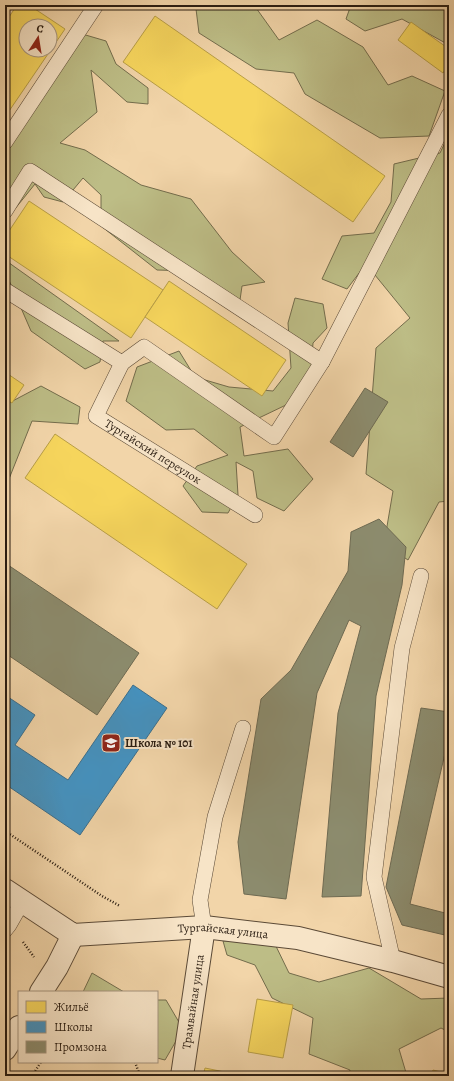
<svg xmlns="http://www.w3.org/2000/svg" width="454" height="1081" font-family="Alegreya,serif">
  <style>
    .green { fill: #bdbd86; stroke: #736c4c }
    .homes { fill: #f6d55c; stroke: #b89e46; fill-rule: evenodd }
    .schools { fill: #4393c3; stroke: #3b6f8e }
    .industry { fill: #8c8c6e; stroke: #6e6a52 }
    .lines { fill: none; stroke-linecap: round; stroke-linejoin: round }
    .lane-casing { stroke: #5b4a37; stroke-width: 16 }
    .street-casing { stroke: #5b4a37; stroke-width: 24 }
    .path { stroke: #291c11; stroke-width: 2.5; stroke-dasharray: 1 2; stroke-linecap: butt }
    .lane { stroke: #f7e4c7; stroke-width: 15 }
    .street { stroke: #f7e4c7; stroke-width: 22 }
    .labels { text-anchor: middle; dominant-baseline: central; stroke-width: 4; stroke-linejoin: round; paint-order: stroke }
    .street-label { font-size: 12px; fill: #291c11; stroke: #f7e4c7 }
    .poi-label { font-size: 12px; font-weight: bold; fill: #291c11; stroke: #f7e4c7; text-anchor: start }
  </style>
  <rect width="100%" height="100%" fill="#f2d5a9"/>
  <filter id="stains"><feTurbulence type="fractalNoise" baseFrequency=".005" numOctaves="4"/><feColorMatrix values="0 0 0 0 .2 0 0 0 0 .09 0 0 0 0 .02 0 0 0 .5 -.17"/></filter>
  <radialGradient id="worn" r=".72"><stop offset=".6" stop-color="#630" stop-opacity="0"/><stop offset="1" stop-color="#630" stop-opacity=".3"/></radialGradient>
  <g class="green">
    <polygon points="189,5 254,5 279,40 317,20 363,47 388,85 412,76 445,91 429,136 380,138 305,94 294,73 256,69 199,33 196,9"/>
    <polygon points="351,5 449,5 449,45 402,19 365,31 346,19"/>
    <polygon points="72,31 106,41 116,64 148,88 148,104 127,102 91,70 97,112 60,143 85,150 141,185 191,199 232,252 265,282 242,286 238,314 192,271 157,270 101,226 101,195 83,178 63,202 44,197 35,184 10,215 5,214 5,158 8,158 9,128"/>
    <polygon points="449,134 449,501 439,502 408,560 384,544 393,491 366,474 376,348 410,318 366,264 347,289 322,279 342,236 374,233 391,202 394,164 440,153"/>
    <polygon points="5,260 119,341 103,341 100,362 85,369 31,331 5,271"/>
    <polygon points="295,298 323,304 327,328 313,343 309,394 240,427 244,456 288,449 313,479 284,511 257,498 253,471 236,462 238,495 228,513 202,512 183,486 197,466 228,455 194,429 166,430 126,401 137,367 179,351 195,377 229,387 273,391 291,368 288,323"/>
    <polygon points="41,386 80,407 78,424 32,421 5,489 5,405"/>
    <polygon points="272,938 289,973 319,982 369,968 421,999 449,998 449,1032 441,1028 399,1049 407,1076 349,1076 350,1070 309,1054 313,1018 272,998 255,965 227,955 223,941"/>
    <polygon points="92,973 124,992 83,992"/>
    <polygon points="157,1000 166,1000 183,1029 165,1060 157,1058"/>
  </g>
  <g class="homes">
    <path d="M 17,5 L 29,5 L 65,29 L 5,117 L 5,23 ZM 26,26 L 50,26 L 50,50 L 26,50 Z"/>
    <polygon points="155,16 385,176 353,222 123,62"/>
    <polygon points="411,22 449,49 449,64 443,73 398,40"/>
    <polygon points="29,201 163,290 131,338 5,254 5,237"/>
    <polygon points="169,281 286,360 262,396 145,317"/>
    <polygon points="5,372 24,385 12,403 5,399"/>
    <polygon points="55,434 247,564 217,609 25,478"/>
    <polygon points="257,999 293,1005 283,1058 248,1052"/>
    <polygon points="205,1068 244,1076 203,1076"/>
    <polygon points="433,1070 449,1074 449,1076 431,1076"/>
  </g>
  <polygon class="schools" points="133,685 167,708 80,835 5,784 5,695 35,715 15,745 68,780"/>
  <g class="industry">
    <polygon points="365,388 388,402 353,457 330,442"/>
    <polygon points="379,519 406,547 402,585 376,696 361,896 322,897 338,713 361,626 349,620 317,693 286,899 244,894 238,842 261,699 291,670 348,571 351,532"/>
    <polygon points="5,563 139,653 97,715 5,653"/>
    <polygon points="421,708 449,712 449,736 410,904 449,914 449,936 402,925 386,887"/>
  </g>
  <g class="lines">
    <g class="lane-casing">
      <g id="lane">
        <polyline points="5,142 96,5"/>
        <polyline points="5,211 30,171 322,362"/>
        <path id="s1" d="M 5,290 L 122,363 L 96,416 L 255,515"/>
        <polyline points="122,363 144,347 274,437 322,362 449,115"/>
        <polyline points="204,927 200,900 215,817 243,728"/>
        <polyline points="5,930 9,925 22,902"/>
        <polyline points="393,961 374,877 402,648 421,576"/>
      </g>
    </g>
    <g class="street-casing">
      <g id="street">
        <path id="s2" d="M 5,890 L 73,935 L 204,927 L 298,938 L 393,961 L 449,977"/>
        <polyline points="41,992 57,967 73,935"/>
        <polyline points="5,1049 19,1027"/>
        <path id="s3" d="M 182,1076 L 204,927"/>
      </g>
    </g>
    <g class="path">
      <polyline points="5,831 102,896 120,906"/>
      <polyline points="23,942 34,957"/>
      <polyline points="135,1062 140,1076"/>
      <polyline points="32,1076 41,1062"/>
    </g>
    <use href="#lane" class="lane"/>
    <use href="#street" class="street"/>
  </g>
  <defs>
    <g id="school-square" transform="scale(1)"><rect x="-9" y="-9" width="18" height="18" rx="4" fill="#8f2418" stroke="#f7e4c7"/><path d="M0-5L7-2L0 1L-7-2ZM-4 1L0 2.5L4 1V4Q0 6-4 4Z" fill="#fff"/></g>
  </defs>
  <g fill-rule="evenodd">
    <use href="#school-square" x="111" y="743"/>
  </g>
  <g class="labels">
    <g class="street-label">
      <text stroke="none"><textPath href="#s1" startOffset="264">Тургайский переулок</textPath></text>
      <text stroke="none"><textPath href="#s2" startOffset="232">Тургайская улица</textPath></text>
      <text stroke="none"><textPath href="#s3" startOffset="75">Трамвайная улица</textPath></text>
    </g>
    <g class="poi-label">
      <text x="125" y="743">Школа № 101</text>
    </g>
  </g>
  <rect width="454" height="1081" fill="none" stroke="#f2d5a9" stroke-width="20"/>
  <rect x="6" y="6" width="442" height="1069" fill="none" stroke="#291c11" stroke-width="2"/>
  <rect x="10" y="10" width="434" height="1061" fill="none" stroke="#291c11"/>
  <rect x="18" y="991" width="140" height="72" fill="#f7e4c7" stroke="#a5947e"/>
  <rect x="26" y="1001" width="20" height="12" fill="#f6d55c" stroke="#a5947e"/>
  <text x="54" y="1011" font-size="12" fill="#291c11">Жильё</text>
  <rect x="26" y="1021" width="20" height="12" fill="#4393c3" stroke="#a5947e"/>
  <text x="54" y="1031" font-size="12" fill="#291c11">Школы</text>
  <rect x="26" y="1041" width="20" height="12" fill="#8c8c6e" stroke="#a5947e"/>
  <text x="54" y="1051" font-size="12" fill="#291c11">Промзона</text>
  <g transform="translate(38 38) rotate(12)"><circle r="19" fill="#f7e4c7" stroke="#a5947e"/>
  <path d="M0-3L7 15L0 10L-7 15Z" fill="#8f2418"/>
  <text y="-6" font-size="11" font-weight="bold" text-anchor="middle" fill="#291c11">С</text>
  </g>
  <rect width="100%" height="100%" filter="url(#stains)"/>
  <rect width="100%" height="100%" fill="url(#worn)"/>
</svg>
